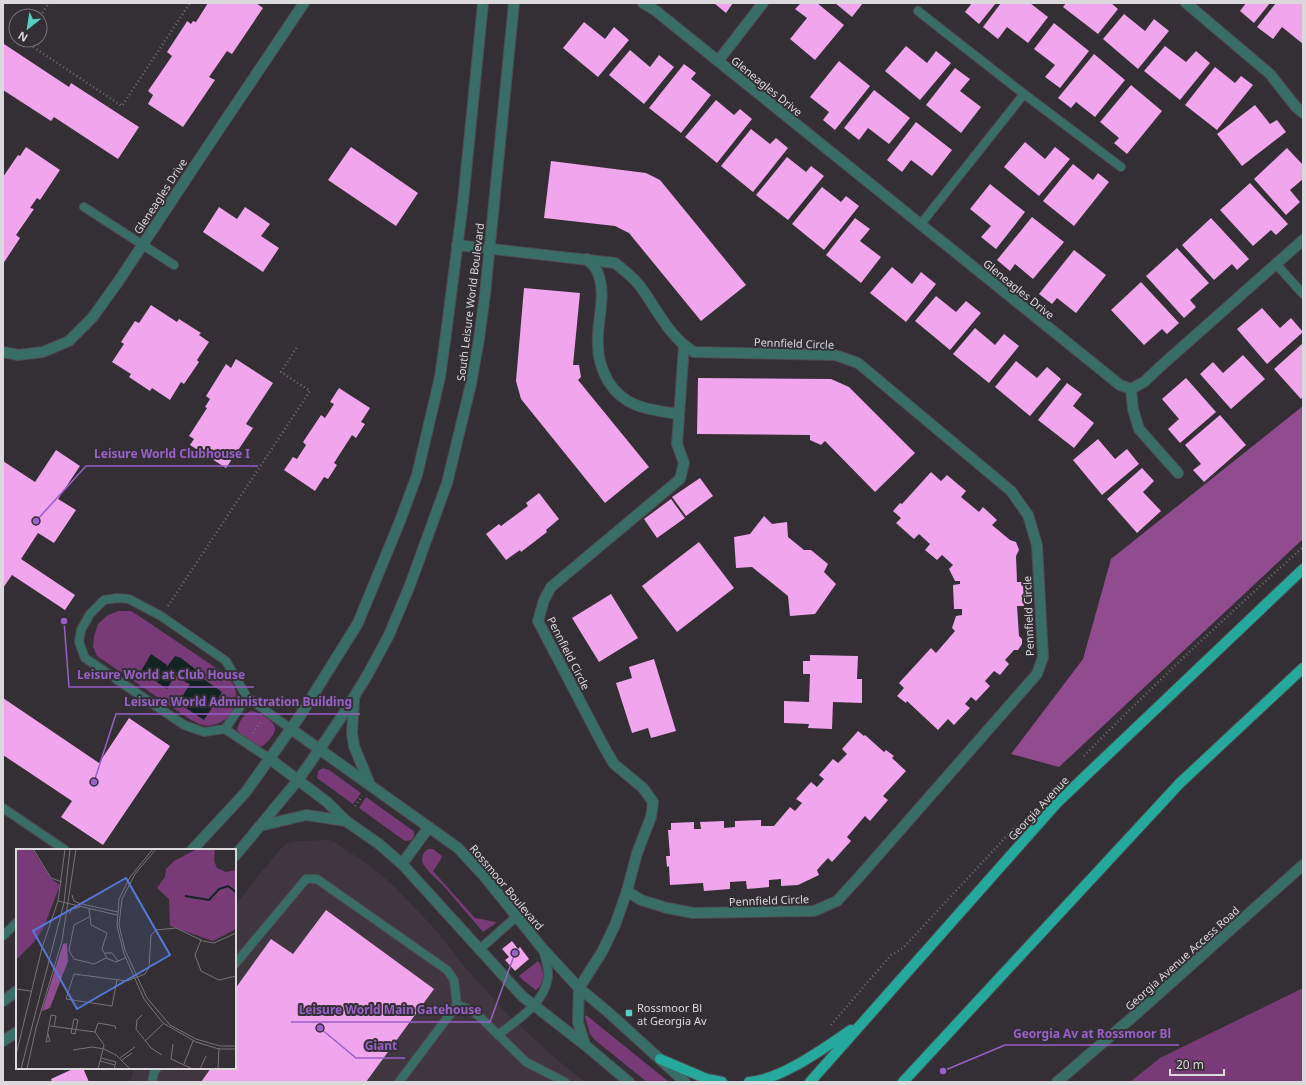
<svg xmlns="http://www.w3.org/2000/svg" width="1306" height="1085" font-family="'Noto Sans',sans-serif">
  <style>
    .built { fill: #403640 }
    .green { fill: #793a78 }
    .forest { fill: #914c8f }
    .water { fill: #112422 }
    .building { fill: #f0a5ed }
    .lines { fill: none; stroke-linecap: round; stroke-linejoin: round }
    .service-casing { stroke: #4f4a4f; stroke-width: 10 }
    .minor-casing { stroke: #4f4a4f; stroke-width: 12 }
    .tertiary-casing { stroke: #4f4a4f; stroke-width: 12 }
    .primary-casing { stroke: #4f4a4f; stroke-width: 12 }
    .path { stroke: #706c70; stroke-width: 2.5; stroke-dasharray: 1 3; stroke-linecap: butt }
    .service { stroke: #396e67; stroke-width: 8 }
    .minor { stroke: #396e67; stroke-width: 10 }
    .tertiary { stroke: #396e67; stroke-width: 10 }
    .primary { stroke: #24a99c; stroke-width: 10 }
    .poi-dot { fill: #58cec0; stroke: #342f34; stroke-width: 1.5 }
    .labels { text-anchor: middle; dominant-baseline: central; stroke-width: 4; stroke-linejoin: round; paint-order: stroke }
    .street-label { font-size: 11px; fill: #dcd9dc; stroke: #342f34 }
    .poi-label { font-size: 11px; fill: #dcd9dc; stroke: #342f34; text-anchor: start }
    .inset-river { fill: none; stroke: #112422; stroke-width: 2 }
    .inset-road { fill: none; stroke: #777377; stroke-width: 1 }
    .view { fill: #5678d9; fill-opacity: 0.15; stroke: #5678d9; stroke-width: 2 }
    .inset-edge { fill: none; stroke: #dcd9dc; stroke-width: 2 }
    .leader { fill: none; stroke: #9860c8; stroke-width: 1.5 }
    .callout-dot { fill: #9860c8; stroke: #342f34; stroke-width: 1.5 }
    .callout-label { font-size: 12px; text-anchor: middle; font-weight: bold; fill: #9860c8; stroke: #342f34; stroke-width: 4; stroke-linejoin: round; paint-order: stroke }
  </style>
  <rect width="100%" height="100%" fill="#342f34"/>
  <polygon class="built" points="331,840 373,868 395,887 433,927 464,966 508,1015 555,1058 585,1082 130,1082 134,1068 235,1068 235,906 258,876 285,844 300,841"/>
  <g class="green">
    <path d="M 119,611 L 131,611 L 142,618 L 225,674 C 227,677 231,681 233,684 C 244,704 225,730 202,725 C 198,724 194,721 191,720 L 97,656 L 93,647 L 94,636 L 98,624 L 108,615 Z"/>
    <path d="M 251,711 C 258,712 275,720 275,729 C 275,734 265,747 259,747 C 252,746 241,736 237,730 C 239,722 243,714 251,711 Z"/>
    <polygon points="323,768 329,770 361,793 353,804 317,778 318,771"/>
    <polygon points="366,797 412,830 414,832 414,836 411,840 405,841 359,808"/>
    <path d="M 428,849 L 433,849 L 442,856 L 441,859 L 433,871 L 475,918 L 496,922 L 495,924 L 483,932 L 442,884 L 429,872 L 422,862 C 422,856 423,852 428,849 Z"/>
    <path d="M 538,961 C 544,968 546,983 536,990 L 524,981 L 519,976 Z"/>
    <polygon points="1303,988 1303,1082 1130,1082 1160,1058"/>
    <polygon points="586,1015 669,1082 647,1082 595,1040 590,1034 585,1017"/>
  </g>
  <polygon class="forest" points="1303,406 1303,539 1059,767 1011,754 1083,659 1111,559"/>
  <polygon class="water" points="151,654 167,665 166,668 175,656 181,658 199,672 198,675 222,692 204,720 178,703 190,684 187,683 175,675 167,689 141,671"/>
  <g class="building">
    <polygon points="208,3 256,3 263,8 232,54 227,51 209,77 215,80 183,127 148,104 153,95 148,91 172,56 167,52 186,23 187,21 191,24 193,21 196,22"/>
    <polygon points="714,3 733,3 726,13"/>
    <polygon points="801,3 817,3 844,25 815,60 790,39 807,18 795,9"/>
    <polygon points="835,3 863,3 852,17"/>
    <polygon points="972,3 996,3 979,24 965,12"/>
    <polygon points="1001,3 1030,3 1048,17 1028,43 1007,27 998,39 983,27"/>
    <polygon points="1066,3 1111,3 1118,9 1098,34 1063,7"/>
    <polygon points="1246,3 1270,3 1254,23 1240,11"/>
    <polygon points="1276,3 1303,3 1303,44 1282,27 1273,39 1257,27"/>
    <polygon points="1124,14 1145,31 1154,19 1169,31 1138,69 1103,39"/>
    <polygon points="584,22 605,39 614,27 629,40 598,77 563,48"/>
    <polygon points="1054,23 1089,51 1060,88 1045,77 1055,65 1034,49"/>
    <polygon points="4,44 69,87 71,83 139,127 118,159 54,117 51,121 3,90"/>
    <polygon points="906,46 927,63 936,51 951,63 920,100 885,71"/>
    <polygon points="1165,46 1186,62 1196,51 1210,63 1180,100 1144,71"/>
    <polygon points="630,50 650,67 659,55 674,67 644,104 609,75"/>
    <polygon points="1094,54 1125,80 1095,117 1076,102 1071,108 1058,98"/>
    <polygon points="839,61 870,86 835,130 823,120 829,112 810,97"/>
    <polygon points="684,64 696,73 691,79 711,95 681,133 649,108"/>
    <polygon points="1215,67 1235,83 1241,76 1253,85 1217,130 1185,105"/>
    <polygon points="955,68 970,79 960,91 981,107 961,133 926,105"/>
    <polygon points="1131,85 1162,111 1127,154 1114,143 1119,138 1100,122"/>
    <polygon points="874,90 910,118 889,144 868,128 859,140 844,128"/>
    <polygon points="716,100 734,115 740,109 752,119 717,163 685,137"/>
    <polygon points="1255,105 1270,124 1277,120 1286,132 1242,166 1217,134"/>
    <polygon points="916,122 952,150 932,176 911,160 902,172 887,160"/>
    <polygon points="751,129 770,144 776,138 788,148 753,192 721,166"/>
    <polygon points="1025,142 1045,159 1055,147 1070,159 1039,196 1004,167"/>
    <polygon points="26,147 60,170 40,200 37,198 30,208 34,209 16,235 20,238 3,264 3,177 18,155 20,156"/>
    <polygon points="351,147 418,193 396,226 328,180"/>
    <polygon points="1287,148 1303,165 1303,179 1290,190 1300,202 1286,215 1254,179"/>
    <polygon points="787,157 806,172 811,166 824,176 788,220 756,195"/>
    <polygon points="551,161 646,173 660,180 746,285 701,321 629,233 615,226 544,218"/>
    <polygon points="1073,164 1093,180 1098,173 1109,182 1074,226 1043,201"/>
    <polygon points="1250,183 1288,224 1276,235 1271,230 1253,246 1220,210"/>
    <polygon points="990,184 1025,212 996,249 981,237 991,226 970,209"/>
    <polygon points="822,187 841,202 846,196 859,206 824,250 792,224"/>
    <polygon points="219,207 237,219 245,207 270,224 261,236 279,248 263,272 203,232"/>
    <polygon points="1032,217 1064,242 1033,279 1015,264 1010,271 997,260"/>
    <polygon points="855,218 870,229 860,241 881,257 861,283 826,255"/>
    <polygon points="1211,218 1249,259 1237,270 1232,264 1214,280 1182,245"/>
    <polygon points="1177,248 1209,283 1190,300 1196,307 1184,318 1146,276"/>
    <polygon points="1074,250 1106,275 1076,313 1057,298 1052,304 1039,294"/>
    <polygon points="892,267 912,284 921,272 936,284 906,322 870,293"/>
    <polygon points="1141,282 1179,323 1167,334 1162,329 1144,345 1111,310"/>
    <polygon points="524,288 580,293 573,365 579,365 581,377 578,380 649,467 605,503 521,399 516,381"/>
    <polygon points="936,296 956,312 966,301 981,313 950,350 915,321"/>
    <polygon points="151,305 177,322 179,319 201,333 199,335 209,342 197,360 199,362 184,384 181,382 170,400 152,388 150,391 129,377 131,374 112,362 124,344 121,342 135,321 139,323"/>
    <polygon points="1262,308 1280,328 1291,318 1303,332 1267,364 1237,329"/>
    <polygon points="975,328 995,345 1004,334 1019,346 989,383 953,354"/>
    <polygon points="1303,343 1303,397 1301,399 1274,369"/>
    <polygon points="1243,355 1265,379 1231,409 1200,374 1213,362 1223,373"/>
    <polygon points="236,359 273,383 246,424 253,428 226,468 190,445 194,439 189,436 207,408 205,407 210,399 206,396 226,364 231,368"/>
    <polygon points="1016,361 1037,378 1047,367 1061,379 1030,416 995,387"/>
    <polygon points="698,378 831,379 849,387 915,453 875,492 825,441 821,445 810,440 810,435 697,434"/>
    <polygon points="1186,378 1216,412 1180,443 1168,429 1179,419 1162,399"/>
    <polygon points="1067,383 1082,394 1073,406 1094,423 1074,448 1038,420"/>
    <polygon points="339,388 370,408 361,422 365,424 356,438 352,435 334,463 337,465 328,479 324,477 315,491 284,470 293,457 297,459 306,445 303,442 321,415 325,418 334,404 330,402"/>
    <polygon points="1220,415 1246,445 1204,482 1193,470 1201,464 1185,445"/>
    <polygon points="1098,439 1115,459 1127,449 1139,464 1102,495 1073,460"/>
    <polygon points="56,450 80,466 58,499 76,510 54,543 38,533 21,559 75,595 65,610 12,575 3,588 3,461 35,482"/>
    <polygon points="1142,468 1154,481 1143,492 1161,511 1137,533 1107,499"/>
    <polygon points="931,472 941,481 947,475 966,491 961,497 979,512 983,507 997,520 992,525 1010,540 1016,542 1019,550 1016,556 1017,582 1023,582 1024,606 1017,606 1019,636 1022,639 1022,644 1018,650 1014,650 1005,660 1009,664 1000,675 994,671 985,681 990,686 976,701 971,697 965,704 970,708 954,725 948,719 938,730 907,701 906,703 897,696 904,688 899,683 931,648 936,653 955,631 952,628 956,616 962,615 962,609 954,609 953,585 960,584 960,581 955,581 949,569 953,565 942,555 937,560 925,550 930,544 919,534 914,539 896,523 901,518 893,511 900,503 902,504"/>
    <polygon points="700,478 713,496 686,516 672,497"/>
    <polygon points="539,493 559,519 546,530 547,532 521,552 520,550 506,560 486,534 499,524 501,526 528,506 526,503"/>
    <polygon points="671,499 685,518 657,538 644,519"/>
    <polygon points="764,516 772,524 787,522 788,537 804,550 811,550 828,564 824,572 836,584 815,614 790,616 788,596 752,567 736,568 734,537 750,534"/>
    <polygon points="699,542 734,588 677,632 642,586"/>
    <polygon points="611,594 638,638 599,662 572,618"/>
    <polygon points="810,655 858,656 857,679 862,679 862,703 833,702 832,729 808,728 809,724 784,723 784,701 809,702 810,674 803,674 803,661 810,661"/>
    <polygon points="654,659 676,731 651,738 648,728 632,733 616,683 632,678 629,667"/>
    <polygon points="3,698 99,763 129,718 170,746 103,845 61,817 72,801 3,755"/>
    <polygon points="858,731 864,736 865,735 884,752 886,750 894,756 892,758 906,771 883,796 888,800 870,821 865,816 847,837 851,841 832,862 828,858 817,870 819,875 798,885 781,886 781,879 769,880 769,887 747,889 746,881 730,882 730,889 704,891 703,883 670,885 669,866 667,867 666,856 670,856 668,830 671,830 671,823 694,822 694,829 701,829 700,822 724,821 724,828 735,827 735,821 761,820 761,826 774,826 790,807 795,811 802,803 796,799 811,782 817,787 824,779 819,775 833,759 838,763 847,754 842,749"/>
    <polygon points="326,910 434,989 366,1082 201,1082 211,1068 235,1068 235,989 271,939 293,954"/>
    <polygon points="512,941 518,949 520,947 529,959 515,971 505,960 509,957 502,949"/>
    <polygon points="75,1068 83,1068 89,1082 52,1082 51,1079"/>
  </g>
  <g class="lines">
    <g class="service-casing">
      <g id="service">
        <polyline points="918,11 1024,94 1121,167"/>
        <polyline points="84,207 174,265"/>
        <polyline points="920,225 1024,94"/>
        <polyline points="1276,264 1303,294"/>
        <polyline points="225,729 247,697"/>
        <polyline points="270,759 225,729 204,732 184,725 85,658 79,642 81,630 90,614 104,600 117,598 129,599 161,616 226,661 247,697 291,729"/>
        <polyline points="3,808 65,850"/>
        <polyline points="3,936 17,922"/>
        <polyline points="480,949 517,916"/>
        <polyline points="235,964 301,885 306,879 317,879 447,970 454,980 457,1005 399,1082"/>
        <polyline points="457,1005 469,1009 480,1017 526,1062 565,1082"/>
        <path d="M 498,1035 C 517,1020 545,1003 548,977 C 549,969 545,957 543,949"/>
        <polyline points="152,1082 154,1072 157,1068"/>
      </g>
    </g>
    <g class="minor-casing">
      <g id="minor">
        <polyline points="643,3 656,11 718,61 1120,385 1131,389 1144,382 1162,365 1303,240"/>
        <polyline points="1186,3 1270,74 1296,107 1303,113"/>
        <polyline points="718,61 763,3"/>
        <path d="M 457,245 L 615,263 C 624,270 633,277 640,286 C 657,309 669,337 694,352 L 835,355 L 858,363 L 1011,491 L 1028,515 L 1037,545 L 1043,657 L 1037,674 L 859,877 L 837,901 L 814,911 L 693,913 L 667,908 L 641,900 L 627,891"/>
        <path d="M 587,259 C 590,263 595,266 597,271 C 608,295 596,321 598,346 C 598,359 602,370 608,381 C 624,408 651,410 679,414"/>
        <polyline points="1131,389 1133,409 1139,429 1178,473"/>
        <polyline points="579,988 602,952 615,925 627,891 637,853 651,817 653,802 643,788 614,764 604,747 538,621 544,600 551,587 680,479 684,463 677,444 684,346"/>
        <polyline points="1057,1082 1135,1015 1303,865"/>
      </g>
    </g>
    <g class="tertiary-casing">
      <g id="tertiary">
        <polyline points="3,352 18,355 43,352 69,341 92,318 118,282 208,146 304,3"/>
        <polyline points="354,700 352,733 354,746 370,785"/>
        <polyline points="291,729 458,848 484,876 542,948 579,988 608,1012 685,1082"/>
        <polyline points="270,759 327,802 346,821 379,844 402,864 423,887 522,996 585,1045 629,1082"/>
        <polyline points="260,826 306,815 346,821"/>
        <polyline points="192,850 245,793 300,716 358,623 400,521 417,475 440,377 446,334 463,202 483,3"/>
        <polyline points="235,856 298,780 319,750 346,710 368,674 389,635 410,585 447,483 471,384 479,339 485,294 514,3"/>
        <polyline points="402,864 429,827"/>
        <polyline points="579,988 578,1022 585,1045"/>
        <polyline points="3,1001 17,991"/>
        <polyline points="3,1041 17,1032"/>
      </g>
    </g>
    <g class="primary-casing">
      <g id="primary">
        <polyline points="660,1059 707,1079 722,1082"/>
        <path d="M 749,1082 C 781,1080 824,1048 851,1030"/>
        <polyline points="810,1082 1057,803 1303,569"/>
        <polyline points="903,1082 1180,783 1303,668"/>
      </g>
    </g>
    <g class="path">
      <polyline points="269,3 270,4 271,3"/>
      <polyline points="40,16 49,3"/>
      <polyline points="24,40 24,41 122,106 190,3"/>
      <polyline points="168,606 310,391 281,372 297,347"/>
      <polyline points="253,733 261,722"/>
      <path d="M 1084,756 C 1154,684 1228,615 1303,547"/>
      <polyline points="355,806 362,796"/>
      <polyline points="831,1025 891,955 903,948 1016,826"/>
    </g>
    <use href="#service" class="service"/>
    <use href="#minor" class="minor"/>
    <use href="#tertiary" class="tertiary"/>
    <use href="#primary" class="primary"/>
  </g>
  <rect class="poi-dot" x="625" y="1009" width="8" height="8" rx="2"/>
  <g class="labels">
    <g class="street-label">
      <text transform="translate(767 86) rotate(39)">Gleneagles Drive</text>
      <text transform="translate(160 196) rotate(-57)">Gleneagles Drive</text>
      <text transform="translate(1019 289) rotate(39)">Gleneagles Drive</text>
      <text transform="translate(470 302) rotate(-83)">South Leisure World Boulevard</text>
      <text transform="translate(794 343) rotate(2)">Pennfield Circle</text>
      <text transform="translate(1028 616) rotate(-92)">Pennfield Circle</text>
      <text transform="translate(569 653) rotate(63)">Pennfield Circle</text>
      <text transform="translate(1038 808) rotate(-47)">Georgia Avenue</text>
      <text transform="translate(507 887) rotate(50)">Rossmoor Boulevard</text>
      <text transform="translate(769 900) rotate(-2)">Pennfield Circle</text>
      <text transform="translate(1182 958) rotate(-42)">Georgia Avenue Access Road</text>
    </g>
    <g class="poi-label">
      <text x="637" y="1007">Rossmoor Bl<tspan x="637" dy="13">at Georgia Av</tspan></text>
    </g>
  </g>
  <g transform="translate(16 849)">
    <rect width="220" height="220" fill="#342f34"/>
    <path d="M 0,0 L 16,0 L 35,30 L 44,36 L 28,78 L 18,93 L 0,111 ZM 181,0 L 199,0 L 198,12 L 201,19 L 210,23 L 220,21 L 220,80 L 197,92 L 154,77 L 153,50 L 141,39 L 149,28 L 150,20 L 158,12 Z" fill="#793a78"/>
    <path d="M 51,94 L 52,112 L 34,159 L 26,162 L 47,95 Z" fill="#914c8f"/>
    <path class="inset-river" d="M 169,47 L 193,51 L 203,40 L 212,37 L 220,43"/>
    <path class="inset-road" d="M 17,0 L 35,29 L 46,33M 137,0 L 114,28 L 103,50 L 101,77 L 108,105 L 128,150 L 147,174 L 180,193 L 203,200 L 220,200M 140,0 L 119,25 L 106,50 L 103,76 L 109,101 L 131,149 L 154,176 L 180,190 L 204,197 L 220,197M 56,46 L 58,52 L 65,55M 42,52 L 101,66M 66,55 L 102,63M 73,60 L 75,76 L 91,84 L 86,100 L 91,109M 53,65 L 56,60 L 64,58M 73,68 L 58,76 L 53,101 L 58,110 L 78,115 L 90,109 L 100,113 L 109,109M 185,91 L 179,106 L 185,122 L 203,131 L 220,127M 89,104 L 96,104 L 102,112M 101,131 L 96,157 L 50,150 L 58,125 L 111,132 L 129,125 L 133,118 L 135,86 L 140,81 L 160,79 L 187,92 L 198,94 L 220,84M 0,140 L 15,142M 126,166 L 121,171 L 120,180 L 135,199 L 146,206M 58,170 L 62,171 L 59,185 L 55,184 ZM 34,177 L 79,183 L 88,196 L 82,220M 79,183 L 82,174 L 99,177 L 100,180M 32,185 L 34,192 L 30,193 L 33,177 L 35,166 L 40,167 L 38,178M 129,192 L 147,175M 157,195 L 155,210 L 177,220M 57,201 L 76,198 L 88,200 L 100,206 L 114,220M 0,206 L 26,99 L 42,52 L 49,0M 85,209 L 100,213 L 98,220M 104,209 L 119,198M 106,211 L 116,204M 84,212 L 99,216M 168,215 L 177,192M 5,220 L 48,54 L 54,0M 11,220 L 20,179 L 46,92 L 60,0M 184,220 L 190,207M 202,220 L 203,199"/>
    <path class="view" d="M 110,29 L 154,106 L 61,160 L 17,82 Z"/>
    <rect width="220" height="220" class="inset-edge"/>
  </g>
  <path class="leader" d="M36 521L86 466H258M64 621L69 687H254M94 782L116 714H360M515 953L490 1022H291M943 1071L1005 1045H1179M320 1028L356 1058H405"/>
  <g class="callout-dot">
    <circle cx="36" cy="521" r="4"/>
    <circle cx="64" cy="621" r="4"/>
    <circle cx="94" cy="782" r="4"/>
    <circle cx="515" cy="953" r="4"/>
    <circle cx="943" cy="1071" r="4"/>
    <circle cx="320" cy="1028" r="4"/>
  </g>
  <g class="callout-label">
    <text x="172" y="458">Leisure World Clubhouse I</text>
    <text x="161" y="679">Leisure World at Club House</text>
    <text x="238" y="706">Leisure World Administration Building</text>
    <text x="390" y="1014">Leisure World Main Gatehouse</text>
    <text x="1092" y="1038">Georgia Av at Rossmoor Bl</text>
    <text x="381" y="1050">Giant</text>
  </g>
  <rect width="1306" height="1085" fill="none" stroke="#dcd9dc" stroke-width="8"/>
  <g transform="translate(28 28) rotate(210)"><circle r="19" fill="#342f34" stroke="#777377"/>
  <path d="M0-3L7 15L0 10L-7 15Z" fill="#58cec0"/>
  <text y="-6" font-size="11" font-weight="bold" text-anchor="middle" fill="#dcd9dc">N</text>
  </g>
  <path d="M1170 1069v6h54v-6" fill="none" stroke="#dcd9dc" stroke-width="2"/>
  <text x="1176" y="1069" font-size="12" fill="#dcd9dc" stroke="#342f34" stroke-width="3" paint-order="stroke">20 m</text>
</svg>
